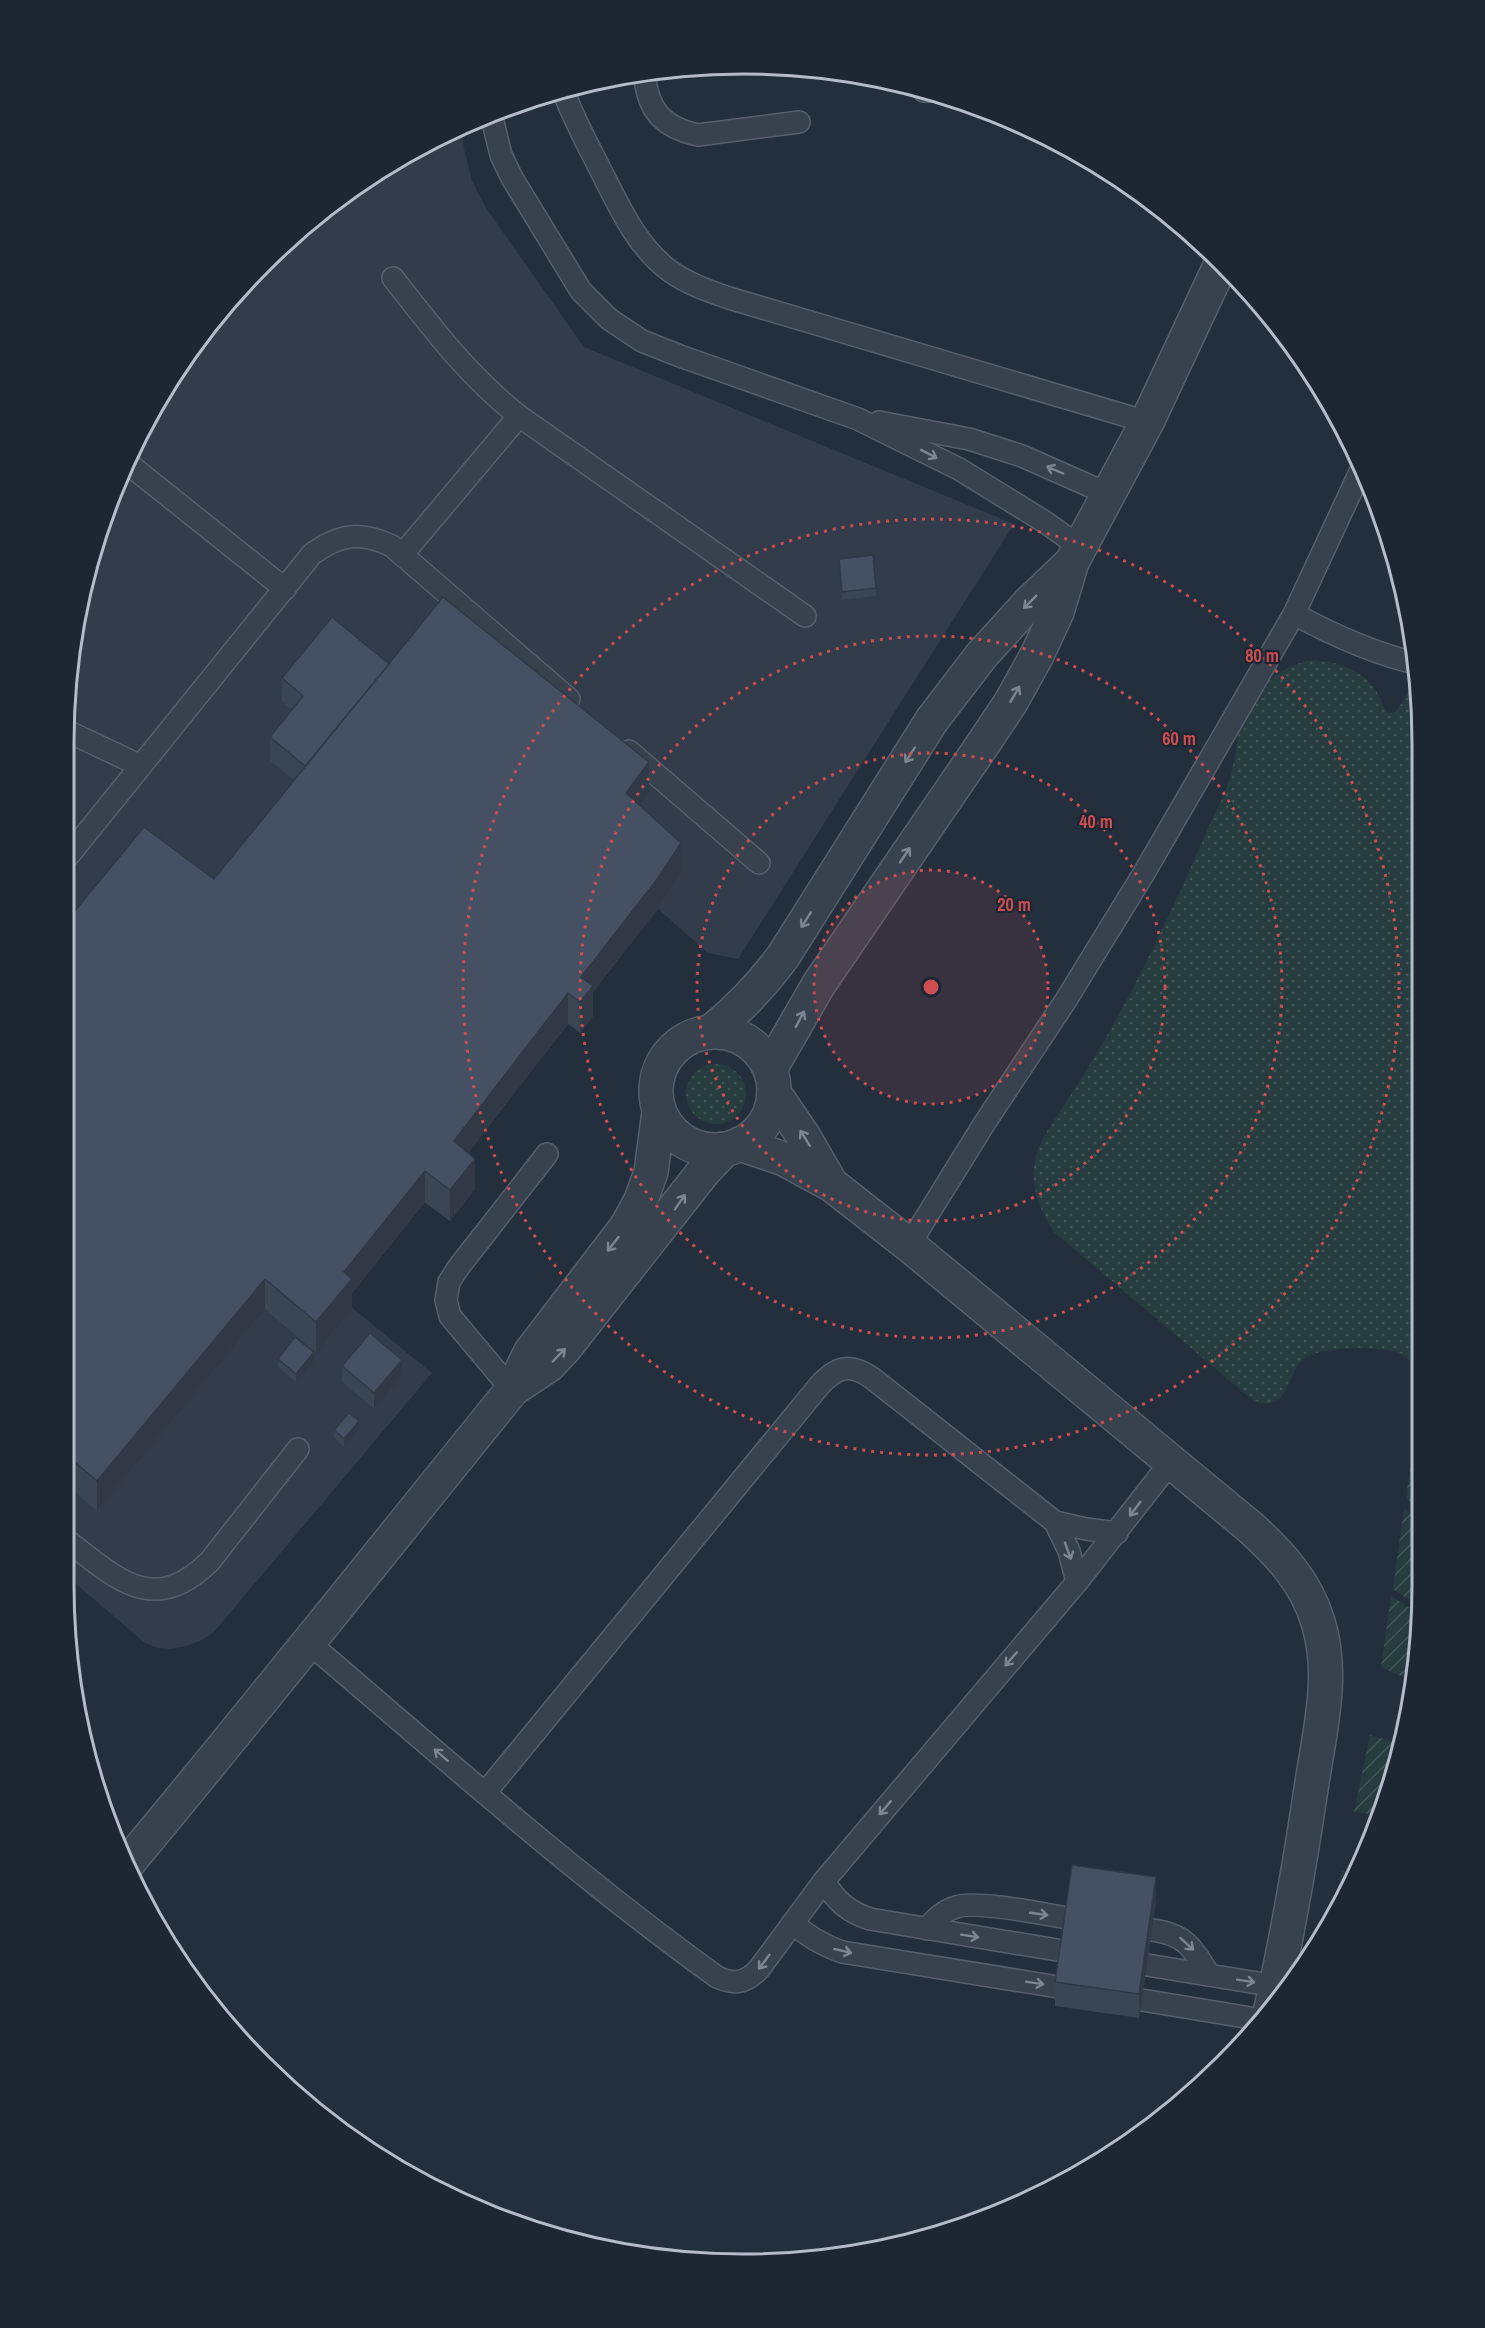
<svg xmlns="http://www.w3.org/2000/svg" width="1485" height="2328" font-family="'Archivo Narrow',sans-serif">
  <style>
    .airport { fill: #323c4b }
    .grass { fill: url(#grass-dots) }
    .garden { fill: url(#garden-furrows) }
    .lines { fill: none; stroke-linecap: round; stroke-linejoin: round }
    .lane-casing { stroke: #565f6c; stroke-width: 24 }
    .street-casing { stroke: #565f6c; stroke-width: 36 }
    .lane { stroke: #38414e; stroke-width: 21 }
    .street { stroke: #38414e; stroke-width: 33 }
    .wall { fill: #3b4654 }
    .shaded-wall { fill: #303945 }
    .building { fill: #455162; stroke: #303945; stroke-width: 1.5 }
    .oneway { stroke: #7c8592 }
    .ring { fill: none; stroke: #ce4d50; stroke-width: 3; stroke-dasharray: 3 6 }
    .rim { fill: none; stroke: #b4bcc9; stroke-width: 3 }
    .centre { fill: #ce4d50; stroke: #1d2633; stroke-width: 3 }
    .ring-label { font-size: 18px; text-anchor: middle; font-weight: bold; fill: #ce4d50; stroke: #1d2633; stroke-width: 4.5; stroke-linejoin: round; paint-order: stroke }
  </style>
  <defs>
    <pattern id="grass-dots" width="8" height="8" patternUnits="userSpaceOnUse" patternTransform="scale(1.5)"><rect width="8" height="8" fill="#263c3f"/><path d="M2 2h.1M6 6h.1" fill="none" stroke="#435659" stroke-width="1.8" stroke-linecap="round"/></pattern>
    <pattern id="garden-furrows" width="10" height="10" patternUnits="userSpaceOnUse" patternTransform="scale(1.5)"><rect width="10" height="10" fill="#263c3f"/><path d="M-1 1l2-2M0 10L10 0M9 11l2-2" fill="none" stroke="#435659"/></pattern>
  </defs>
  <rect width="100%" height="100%" fill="#242f3e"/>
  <polygon class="airport" points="462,127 464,149 472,181 486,208 584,347 1014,524 738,959 708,953 658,909 581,1007 593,1016 580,1033 568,1024 454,1171 475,1189 450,1221 424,1202 345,1302 432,1373 214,1632 200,1641 186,1646 171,1649 158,1648 145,1643 69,1578 69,654 115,482 204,329 295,231 403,154"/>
  <g class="grass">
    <path d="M 1311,660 C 1336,661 1358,668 1374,688 C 1380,696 1382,706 1388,713 L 1396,712 L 1408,692 L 1419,688 L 1421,698 L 1418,1373 C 1414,1365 1409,1357 1400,1353 C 1379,1346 1321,1346 1304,1359 C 1290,1370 1291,1391 1276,1401 C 1267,1406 1258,1403 1250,1398 L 1054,1232 C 1038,1208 1029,1184 1036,1156 C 1040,1141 1049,1128 1057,1116 C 1072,1093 1087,1070 1101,1046 C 1140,979 1174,907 1205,835 C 1213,817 1223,799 1229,781 C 1235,763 1236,742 1241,723 C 1250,691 1280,666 1311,660 Z"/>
    <circle cx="716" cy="1094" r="30"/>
  </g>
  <g class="garden">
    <polygon points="1417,1418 1417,1509 1406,1498"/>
    <polygon points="1404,1508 1417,1519 1417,1605 1393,1589"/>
    <polygon points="1391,1596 1416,1612 1416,1674 1414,1682 1381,1667"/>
    <polygon points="1370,1735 1398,1743 1379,1815 1354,1812"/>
    <polygon points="1342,1871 1355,1872 1335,1907"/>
  </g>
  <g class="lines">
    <g class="lane-casing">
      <g id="lane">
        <path d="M 644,71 C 647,109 661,127 698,135 L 799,122"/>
        <path d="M 563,90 C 573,118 587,143 600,169 C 619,206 636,246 670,271 C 688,284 709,291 729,298 L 1147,422"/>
        <polyline points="924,91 930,91"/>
        <polyline points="491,114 501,155 512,178 581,291 609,319 642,341 680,356 858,419 959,469 1045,522 1080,547"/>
        <path d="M 393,278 C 434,330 467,375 519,416 L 805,616"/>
        <polyline points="879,422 969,439 1022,456 1108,494"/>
        <polyline points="126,462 285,589"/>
        <polyline points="402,555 519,416"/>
        <path d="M 1294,614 C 1333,635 1372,653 1415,663"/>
        <polyline points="69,732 141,766"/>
        <polyline points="629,751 759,863"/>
        <path d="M 69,855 L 312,554 C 340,534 360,531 392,546 L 569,699"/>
        <polyline points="909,1245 984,1124 1066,1000 1144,873 1294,614 1360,472"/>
        <polyline points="512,1390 450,1316 446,1300 449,1282 458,1268 547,1154"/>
        <polyline points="1055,1522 1086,1529 1117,1533"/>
        <path d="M 69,1542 C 118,1580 155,1616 210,1561 L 298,1449"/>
        <path d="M 308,1642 C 442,1756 574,1874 717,1977 C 734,1985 746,1983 759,1969 L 824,1881 L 1077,1582 L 1170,1463"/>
        <path d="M 485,1793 L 819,1386 C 837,1366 850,1363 872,1378 L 1055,1522 L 1069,1551 L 1077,1582"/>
        <path d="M 824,1881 C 835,1900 848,1912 870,1919 L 1063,1951"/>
        <path d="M 793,1923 C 808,1937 822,1945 842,1952 L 1058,1987"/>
        <path d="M 927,1929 C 935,1919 943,1911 956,1907 C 977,1900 1043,1914 1068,1918"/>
        <path d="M 1152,1930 C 1185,1934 1193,1948 1209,1975"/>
        <polyline points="1147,1965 1276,1986"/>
        <polyline points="1142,2000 1263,2020"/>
      </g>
    </g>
    <g class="street-casing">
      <g id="street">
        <path d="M 712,1031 C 740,1008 763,984 784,955 L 932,720 L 981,656 L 1029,603 L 1071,563"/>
        <circle cx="715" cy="1091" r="59"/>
        <polyline points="770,1069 819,984 981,747 1011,702 1037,655 1057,612 1072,562 1147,422 1221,264"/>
        <polyline points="774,1093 804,1137 831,1184"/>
        <path d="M 740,1144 L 784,1159 L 832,1185 L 909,1245 L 1250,1527 C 1280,1554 1306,1582 1318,1622 C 1335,1676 1319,1734 1311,1789 C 1300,1863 1287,1939 1270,2013"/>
        <polyline points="516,1387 549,1365 564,1349 704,1171 725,1149"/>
        <path d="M 128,1863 C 258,1707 384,1548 512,1390 L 530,1353 L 627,1226 L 641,1200 L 651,1172 L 659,1112"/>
      </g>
    </g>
    <use href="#lane" class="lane"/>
    <use href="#street" class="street"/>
  </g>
  <g class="wall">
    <polygon points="839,559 876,588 876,596 842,600"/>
    <polygon points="389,664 649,792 639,805 681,873 658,908 593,992 593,1016 580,1033 568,1023 468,1153 475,1189 450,1221 425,1202 352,1293 352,1309 316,1353 265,1309 97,1511 69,1487 69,918 214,879 294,780 270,761 270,737 292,710 282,702 282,678"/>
    <polygon points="278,1359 314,1361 296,1382 278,1367"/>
    <polygon points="342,1366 402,1376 374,1409 342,1382"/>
    <polygon points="359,1429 344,1447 334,1438 334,1430"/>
    <polygon points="1156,1901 1139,2018 1055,2006 1055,1982"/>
  </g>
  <g class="shaded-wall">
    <polygon points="649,762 649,792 626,823 626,793"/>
    <polygon points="681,843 681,873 658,908 593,992 593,1016 580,1033 581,977"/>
    <polygon points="568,993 568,1023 454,1171 454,1141"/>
    <polygon points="475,1159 475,1189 450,1221 450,1190"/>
    <polygon points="425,1171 425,1202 352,1293 352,1309 316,1353 316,1322 344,1272"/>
    <polygon points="265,1279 265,1309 97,1511 97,1481"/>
    <polygon points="314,1352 314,1361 296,1382 296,1374"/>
    <polygon points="402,1360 402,1376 374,1409 374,1393"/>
    <polygon points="359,1421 359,1429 344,1447 344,1439"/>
    <polygon points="1156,1877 1156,1901 1139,2018 1139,1994"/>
  </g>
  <g class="building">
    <polygon points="873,555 876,588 842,592 839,559"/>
    <polygon points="443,597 649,762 626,793 681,843 658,878 581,977 593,986 580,1002 568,993 454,1141 475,1159 450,1190 425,1171 344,1272 352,1279 316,1322 265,1279 97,1481 69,1457 69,918 144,827 214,879"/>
    <polygon points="332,617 389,664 305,766 270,737 303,696 282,678"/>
    <polygon points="370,1333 402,1360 374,1393 342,1366"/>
    <polygon points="295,1337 314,1352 296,1374 278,1359"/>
    <polygon points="349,1413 359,1421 344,1439 334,1430"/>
    <polygon points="1072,1865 1156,1877 1139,1994 1055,1982"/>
  </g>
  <defs><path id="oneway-shaft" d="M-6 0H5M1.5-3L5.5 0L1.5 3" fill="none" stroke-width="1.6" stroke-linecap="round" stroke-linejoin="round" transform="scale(1.5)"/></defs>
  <g class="oneway">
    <use href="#oneway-shaft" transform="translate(929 454) rotate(27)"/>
    <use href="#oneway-shaft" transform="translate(1055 470) rotate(-157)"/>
    <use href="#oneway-shaft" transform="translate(1030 602) rotate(135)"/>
    <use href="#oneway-shaft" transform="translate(1015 694) rotate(-60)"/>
    <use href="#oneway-shaft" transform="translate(910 755) rotate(123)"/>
    <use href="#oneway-shaft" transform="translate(905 855) rotate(-56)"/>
    <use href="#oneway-shaft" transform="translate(806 920) rotate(122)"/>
    <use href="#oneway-shaft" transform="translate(800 1019) rotate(-62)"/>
    <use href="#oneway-shaft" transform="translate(805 1138) rotate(-122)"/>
    <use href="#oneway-shaft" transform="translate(680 1202) rotate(-55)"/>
    <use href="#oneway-shaft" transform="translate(613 1244) rotate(128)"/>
    <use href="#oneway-shaft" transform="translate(559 1355) rotate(-46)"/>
    <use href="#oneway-shaft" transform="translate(1135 1509) rotate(127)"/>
    <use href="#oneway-shaft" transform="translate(1068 1551) rotate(70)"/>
    <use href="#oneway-shaft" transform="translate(1011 1659) rotate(131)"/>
    <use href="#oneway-shaft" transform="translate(441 1755) rotate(-139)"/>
    <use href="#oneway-shaft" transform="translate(885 1808) rotate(130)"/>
    <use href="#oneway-shaft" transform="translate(1039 1914) rotate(8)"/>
    <use href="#oneway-shaft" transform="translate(970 1936) rotate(9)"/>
    <use href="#oneway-shaft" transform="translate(1187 1944) rotate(42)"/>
    <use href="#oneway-shaft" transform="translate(843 1951) rotate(13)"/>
    <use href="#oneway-shaft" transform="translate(764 1962) rotate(127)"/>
    <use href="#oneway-shaft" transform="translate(1246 1981) rotate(9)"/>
    <use href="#oneway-shaft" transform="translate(1035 1983) rotate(9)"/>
  </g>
  <circle cx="931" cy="987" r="117" fill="#ce4d50" fill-opacity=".12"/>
  <g class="ring">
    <circle cx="931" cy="987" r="117"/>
    <circle cx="931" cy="987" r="234"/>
    <circle cx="931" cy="987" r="351"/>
    <circle cx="931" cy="987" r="468"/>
  </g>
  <path d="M0 0H1485V2328H0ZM743 74H743A669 669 0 0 1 1412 743V1585A669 669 0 0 1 743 2254H743A669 669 0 0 1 74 1585V743A669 669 0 0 1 743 74Z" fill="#1d2633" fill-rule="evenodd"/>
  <path class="rim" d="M743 74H743A669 669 0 0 1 1412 743V1585A669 669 0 0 1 743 2254H743A669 669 0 0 1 74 1585V743A669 669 0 0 1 743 74Z"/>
  <circle cx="931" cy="987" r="9" class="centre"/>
  <g class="ring-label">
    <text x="1262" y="662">80 m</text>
    <text x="1179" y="745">60 m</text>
    <text x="1096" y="828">40 m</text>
    <text x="1014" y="911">20 m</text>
  </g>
</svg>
